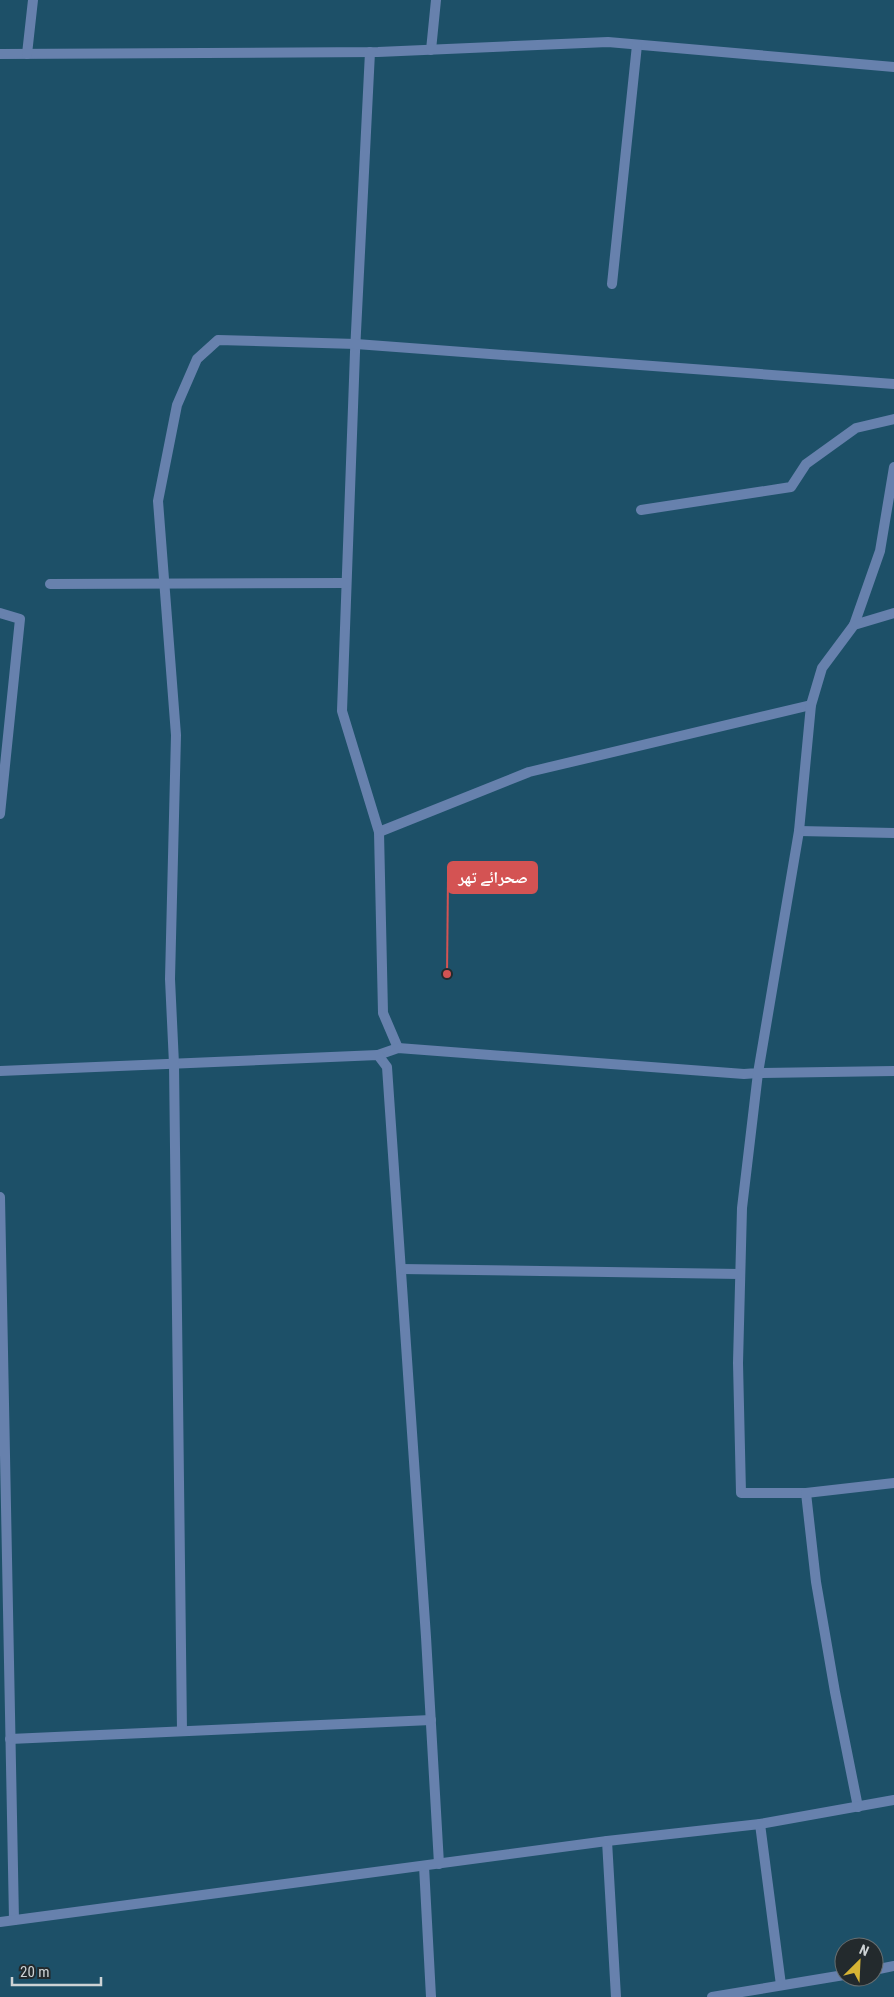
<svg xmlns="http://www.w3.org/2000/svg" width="894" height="1997" font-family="'Roboto Condensed','Noto Naskh Arabic',sans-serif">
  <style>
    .green { fill: #1d5068; fill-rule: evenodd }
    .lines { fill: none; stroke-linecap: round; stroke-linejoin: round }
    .street { stroke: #6781ad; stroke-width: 10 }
    .leader { fill: none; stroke: #d45353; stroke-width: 2 }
    .callout-dot { fill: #d45353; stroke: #232a2d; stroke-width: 2 }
    .callout { fill: #d45353; stroke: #d45353; stroke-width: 2 }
    .callout-label { font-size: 16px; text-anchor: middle; font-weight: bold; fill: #fff }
  </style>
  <rect width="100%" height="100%" fill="#2d3437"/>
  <path class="green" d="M 0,0 L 894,0 L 894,1997 L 0,1997 ZM 844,1947 L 874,1947 L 874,1977 L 844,1977 Z"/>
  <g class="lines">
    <g class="street">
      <polyline points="431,50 436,0"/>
      <polyline points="370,52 355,352 342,711 379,832 383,1013 398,1048"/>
      <polyline points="0,54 378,52 608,42 894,67"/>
      <polyline points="27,54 33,0"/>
      <polyline points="612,284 637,45"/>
      <polyline points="641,510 791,487 806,464 856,428 894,419"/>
      <polyline points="50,584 346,583"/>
      <polyline points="0,613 20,619 0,814"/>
      <polyline points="854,625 880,551 894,467"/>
      <polyline points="799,831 894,833"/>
      <polyline points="379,832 529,772 811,705"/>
      <polyline points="378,1055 398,1048 744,1074 758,1073 799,831 811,705 822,668 854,625 894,613"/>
      <polyline points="0,1071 378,1055 387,1067 426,1637 439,1864"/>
      <polyline points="894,1071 758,1073 742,1208 738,1363 741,1493 806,1493 894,1483"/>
      <polyline points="0,1197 14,1920"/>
      <polyline points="401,1269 740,1274"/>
      <polyline points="806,1493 816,1582 835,1692 858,1807"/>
      <polyline points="182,1731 174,1064 170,979 176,735 158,501 177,405 197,359 218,340 356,344 894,384"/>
      <polyline points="10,1739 431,1720"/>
      <polyline points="760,1824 781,1985"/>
      <polyline points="607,1841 616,1997"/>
      <polyline points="424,1866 431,1997"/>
      <polyline points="0,1922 607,1841 760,1824 894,1800"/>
      <polyline points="874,1970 894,1966"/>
      <polyline points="712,1997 844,1975"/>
    </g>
  </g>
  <path class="leader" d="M447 974L448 878"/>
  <circle class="callout-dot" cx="447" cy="974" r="5"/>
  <rect class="callout" x="448" y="862" width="89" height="31" rx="5"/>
  <g class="callout-label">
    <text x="493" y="883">صحرائے تھر</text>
  </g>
  <g transform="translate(859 1962) rotate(24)"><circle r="24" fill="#232a2d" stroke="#676e70"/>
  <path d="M0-4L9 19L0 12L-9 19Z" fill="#d7b434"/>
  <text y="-8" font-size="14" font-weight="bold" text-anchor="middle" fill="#ced3d5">N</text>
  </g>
  <path d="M12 1977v8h89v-8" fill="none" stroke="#ced3d5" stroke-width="2.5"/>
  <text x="20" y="1977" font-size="15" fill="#ced3d5" stroke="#232a2d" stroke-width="4" paint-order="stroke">20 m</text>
</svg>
